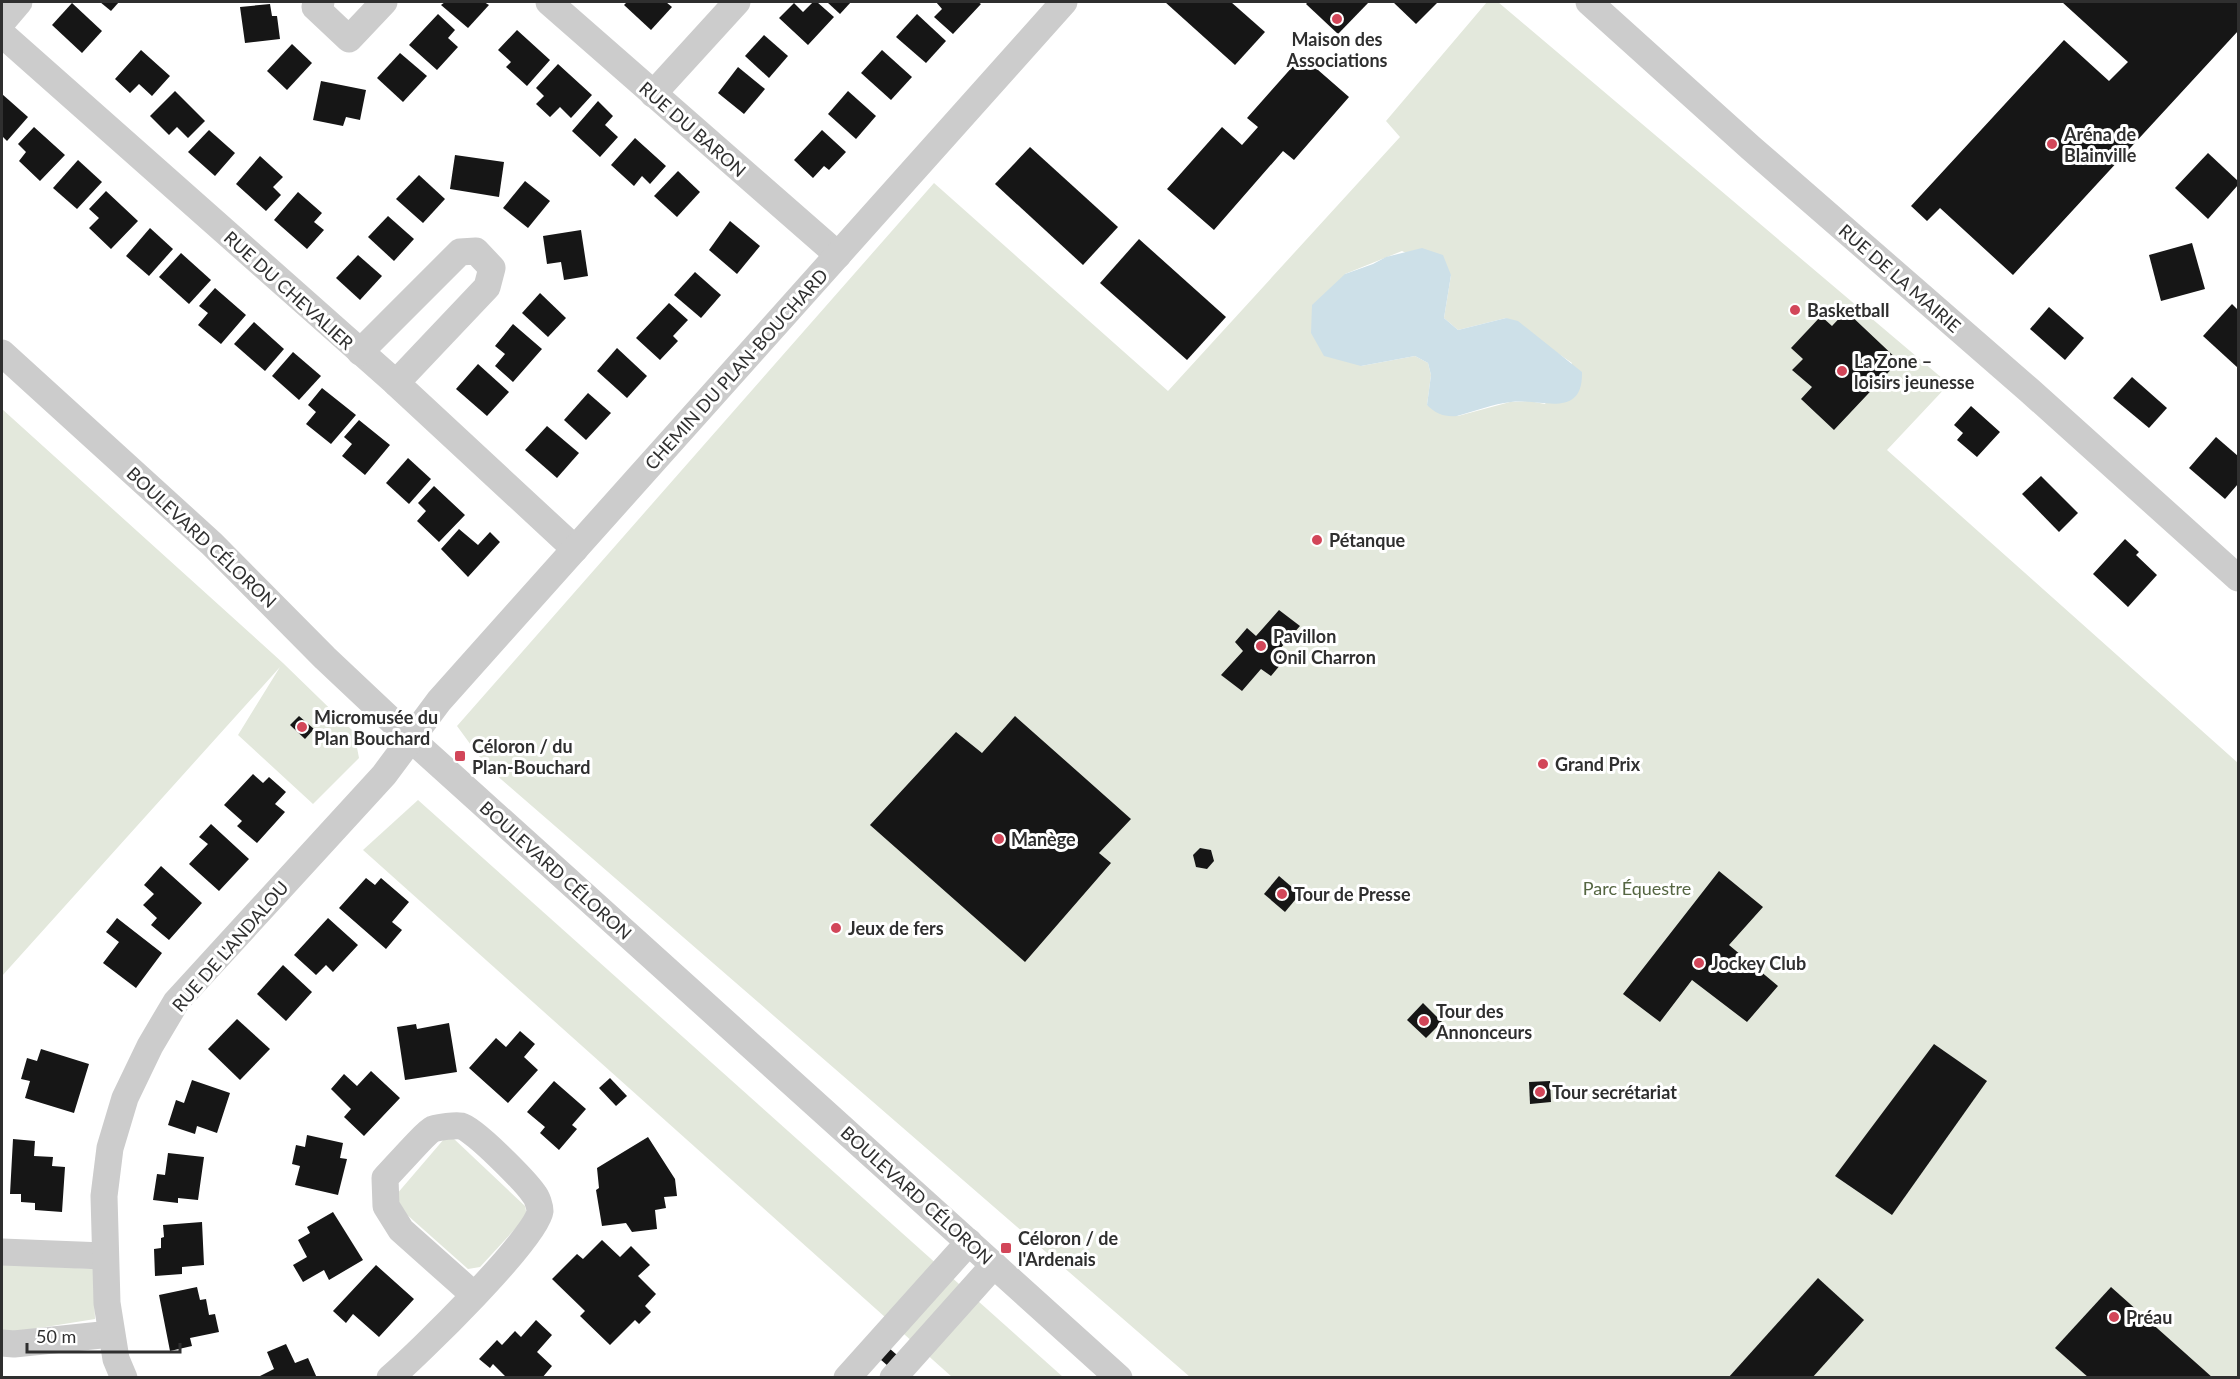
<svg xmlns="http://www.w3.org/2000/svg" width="2240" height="1379" font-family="Lato,sans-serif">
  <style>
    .green { fill: #e3e8dc; fill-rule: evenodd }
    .water { fill: #cde0e8 }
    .building { fill: #161616 }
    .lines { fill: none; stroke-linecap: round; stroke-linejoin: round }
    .minor { stroke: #ccc; stroke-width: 27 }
    .poi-dot { fill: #d24659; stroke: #fff; stroke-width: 2 }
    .labels { text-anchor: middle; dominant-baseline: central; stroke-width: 6; stroke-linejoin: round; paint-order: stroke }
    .poi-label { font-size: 18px; font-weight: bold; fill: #2f2f2f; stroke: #fff; text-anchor: start }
    .street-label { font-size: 18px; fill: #2f2f2f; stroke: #fff }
    .park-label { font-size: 18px; fill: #556642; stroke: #fff }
  </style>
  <rect width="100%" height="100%" fill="#fff"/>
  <g class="green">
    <path d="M 1487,2 L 1498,2 L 1949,384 L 1887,450 L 2238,763 L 2238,1377 L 1190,1377 L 487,767 L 457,726 L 934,183 L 1168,391 L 1400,137 L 1386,121 ZM 1402,251 L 1451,275 L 1444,318 L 1458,330 L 1506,318 L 1572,363 L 1545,404 L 1529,401 L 1510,402 L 1458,416 L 1427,405 L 1431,375 L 1428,363 L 1415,356 L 1361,366 L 1345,274 Z"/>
    <polygon points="2,409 283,663 354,732 359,758 313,804 238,735 280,667 2,976"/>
    <polygon points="418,800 1063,1377 952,1377 363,850"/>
    <polygon points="453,1138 525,1206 527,1216 480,1267 468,1269 396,1205 396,1195 444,1139"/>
    <polygon points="2,1264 93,1269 95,1319 2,1334"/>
  </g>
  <path class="water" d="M 1422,248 L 1443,255 L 1451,275 L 1444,318 L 1458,330 L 1506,318 L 1518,321 L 1582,372 C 1583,420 1541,398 1511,402 C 1493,404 1475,411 1457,416 C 1444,417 1436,414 1427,405 L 1431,375 L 1428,363 L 1415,356 L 1361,366 L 1324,356 L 1311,333 L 1312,305 L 1345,274 L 1373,264 L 1386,257 Z"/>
  <g class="building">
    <polygon points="100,2 119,2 111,11"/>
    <polygon points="445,2 484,2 489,5 468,28 441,5"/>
    <polygon points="627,2 666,2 672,7 651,30 624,5"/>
    <polygon points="813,2 817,2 834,17 808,45 779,18 794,3 803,12"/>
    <polygon points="827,2 851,2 840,14"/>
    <polygon points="936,2 978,2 981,4 953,34 934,17 942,9"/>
    <polygon points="1165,2 1231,2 1265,32 1235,65"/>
    <polygon points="1308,2 1369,2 1338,34 1306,4"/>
    <polygon points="1393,2 1438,2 1416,24"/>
    <polygon points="2062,2 2238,2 2238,31 2013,275 1940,208 1927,221 1911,206 2064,40 2109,81 2128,62"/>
    <polygon points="72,3 102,31 82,53 52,25"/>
    <polygon points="270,4 272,16 277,16 280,39 245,43 240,7"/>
    <polygon points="438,14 455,30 448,38 458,47 437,70 409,45"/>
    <polygon points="917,14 946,41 926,63 896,37"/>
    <polygon points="517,30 550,60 527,86 506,67 511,62 498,50"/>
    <polygon points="764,35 788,56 769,78 745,56"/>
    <polygon points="292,44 312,63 287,90 267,71"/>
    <polygon points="141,50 170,76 152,96 139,84 130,93 115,79"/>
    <polygon points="882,50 912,77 891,100 861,73"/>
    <polygon points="400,53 427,76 403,102 377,78"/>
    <polygon points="1302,56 1349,97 1294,160 1283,151 1214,230 1167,189 1222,127 1242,145 1258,127 1247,118"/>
    <polygon points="558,64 592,95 571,118 560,107 550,117 536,104 544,96 536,88"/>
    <polygon points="738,67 765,89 744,114 718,93"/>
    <polygon points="321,81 366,90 360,120 346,117 343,126 313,120"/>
    <polygon points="175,91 205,121 188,138 177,127 169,135 150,116"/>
    <polygon points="848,91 876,116 856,139 828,114"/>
    <polygon points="2,94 28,117 7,141 2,136"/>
    <polygon points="598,101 613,116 605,125 618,137 600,157 572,131"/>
    <polygon points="34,127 65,155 40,181 19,161 26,152 18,144"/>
    <polygon points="209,130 235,153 215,176 188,152"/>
    <polygon points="822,130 846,152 829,170 824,166 813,178 794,160"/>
    <polygon points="635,138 666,166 650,184 642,176 634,186 611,165"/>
    <polygon points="1030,147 1118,227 1083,265 995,184"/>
    <polygon points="2208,153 2238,181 2238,185 2208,219 2175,188"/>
    <polygon points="455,155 504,162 499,197 450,189"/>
    <polygon points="260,156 283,177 273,187 281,195 266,211 236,184"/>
    <polygon points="78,160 102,182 77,209 53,188"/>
    <polygon points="678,171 700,192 677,217 654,196"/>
    <polygon points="419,175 445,199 423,223 396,199"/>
    <polygon points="525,181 550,201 528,228 503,208"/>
    <polygon points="106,191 138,221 111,249 89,228 99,218 89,209"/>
    <polygon points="298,192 322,213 314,222 324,230 307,249 274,220"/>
    <polygon points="388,216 414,239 394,261 368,237"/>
    <polygon points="730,221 760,246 737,274 709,250"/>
    <polygon points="150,228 173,249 149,276 126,256"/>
    <polygon points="581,230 588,276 564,280 561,262 547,264 543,236"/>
    <polygon points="1139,239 1226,317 1187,360 1100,283"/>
    <polygon points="2192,243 2205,289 2161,301 2149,255"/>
    <polygon points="181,253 211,280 189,304 159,277"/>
    <polygon points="358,255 382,276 360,300 336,278"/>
    <polygon points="695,272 721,295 701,318 674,295"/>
    <polygon points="215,288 246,315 221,344 198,325 208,313 199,306"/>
    <polygon points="540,293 566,318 548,337 522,313"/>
    <polygon points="669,303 688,320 673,336 678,341 660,360 636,338"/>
    <polygon points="2232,304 2238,310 2238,368 2203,336"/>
    <polygon points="2049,307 2084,338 2065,360 2030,329"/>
    <polygon points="1846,311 1899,361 1834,430 1801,399 1812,387 1792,370 1803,359 1791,348 1821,316 1832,326"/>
    <polygon points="254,322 284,349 265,371 234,344"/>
    <polygon points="513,324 542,349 513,382 495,366 505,354 495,346"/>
    <polygon points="617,348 647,376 627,398 597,371"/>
    <polygon points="293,352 321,376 299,400 272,376"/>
    <polygon points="478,364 509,392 487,416 456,389"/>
    <polygon points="2132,377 2167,408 2149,428 2113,398"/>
    <polygon points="322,388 356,415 331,444 306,424 316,412 308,405"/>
    <polygon points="588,393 611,413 586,440 564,420"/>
    <polygon points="1971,406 2000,432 1977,457 1957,440 1963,433 1954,425"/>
    <polygon points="359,420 390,445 365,475 342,456 352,444 344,437"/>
    <polygon points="547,426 579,453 557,478 525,450"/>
    <polygon points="2216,437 2238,456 2238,484 2225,499 2189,468"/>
    <polygon points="408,458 431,479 409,504 386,483"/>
    <polygon points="2041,476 2078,513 2059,532 2022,494"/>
    <polygon points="434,486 465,515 439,542 417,521 426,511 418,503"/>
    <polygon points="459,529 478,545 490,532 500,542 468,577 441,549"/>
    <polygon points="2125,539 2139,552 2136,555 2157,575 2128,607 2093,574"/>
    <polygon points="1279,610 1300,626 1278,651 1286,658 1271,676 1261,669 1242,691 1221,675 1243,651 1235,642 1247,628 1256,636"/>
    <polygon points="299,716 314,729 305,739 290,725"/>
    <polygon points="1015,716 1131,819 1099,853 1111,863 1025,962 870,825 956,732 982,753"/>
    <polygon points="253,774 263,783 269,777 286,792 275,804 285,812 257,843 237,826 242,821 224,805"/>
    <polygon points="211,824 249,859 219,891 189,864 208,844 199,837"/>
    <polygon points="1200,848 1211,850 1214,861 1207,869 1196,867 1193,855"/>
    <polygon points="161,866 202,903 169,940 151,925 157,918 143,905 154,894 144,885"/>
    <polygon points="1719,871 1763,907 1729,945 1778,986 1747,1022 1692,980 1660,1022 1623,994"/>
    <polygon points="1279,876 1300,894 1285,912 1264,894"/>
    <polygon points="366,878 375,885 381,878 409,902 392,922 402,930 386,949 339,908"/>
    <polygon points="117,918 162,953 136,988 103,963 119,942 106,932"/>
    <polygon points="328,918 358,945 333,972 326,965 316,975 294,955"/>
    <polygon points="283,965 312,992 286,1021 257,994"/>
    <polygon points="1423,1003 1442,1022 1426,1038 1407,1020"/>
    <polygon points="237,1019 270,1049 240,1080 208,1049"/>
    <polygon points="449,1023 457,1072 405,1080 397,1027 416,1024 417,1029"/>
    <polygon points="520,1031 535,1044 524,1057 538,1070 508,1103 469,1068 496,1038 506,1047"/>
    <polygon points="1934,1044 1987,1081 1892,1215 1835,1176"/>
    <polygon points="41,1049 89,1064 74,1113 25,1098 30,1081 21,1079 27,1058 37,1061"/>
    <polygon points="371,1071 400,1098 364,1136 344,1117 351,1109 331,1089 344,1074 357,1086"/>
    <polygon points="610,1078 627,1096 616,1106 599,1088"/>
    <polygon points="192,1080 230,1093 217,1133 197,1126 195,1134 168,1125 176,1100 184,1103"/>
    <polygon points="554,1081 586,1109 572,1125 577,1129 559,1150 540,1133 545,1127 527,1112"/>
    <polygon points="1550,1081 1551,1102 1530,1104 1529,1082"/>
    <polygon points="307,1135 343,1143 340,1158 347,1159 338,1195 295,1185 300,1166 292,1164 296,1145 305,1147"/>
    <polygon points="648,1137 675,1179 677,1196 664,1197 666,1208 655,1210 657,1229 632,1232 626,1223 602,1226 596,1190 599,1188 597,1168"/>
    <polygon points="13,1139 35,1141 34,1156 53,1157 52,1166 65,1167 62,1212 35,1210 35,1203 21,1202 21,1194 10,1194"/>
    <polygon points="168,1153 204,1157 198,1200 178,1198 178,1203 153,1200 157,1174 165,1175"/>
    <polygon points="333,1212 363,1260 329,1280 324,1270 303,1282 293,1265 307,1257 298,1240 310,1233 307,1227"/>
    <polygon points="202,1222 204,1265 182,1267 182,1274 155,1276 154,1249 161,1248 161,1238 164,1237 163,1225"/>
    <polygon points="602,1240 620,1257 631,1246 650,1265 638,1276 656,1294 645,1306 651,1312 639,1324 635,1320 610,1345 580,1316 585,1311 552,1279 577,1254 583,1259"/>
    <polygon points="376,1265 414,1299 379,1337 353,1314 346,1323 333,1311"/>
    <polygon points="1818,1278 1864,1320 1812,1378 1728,1378"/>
    <polygon points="197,1287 200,1300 206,1299 209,1315 215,1314 219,1332 190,1338 192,1346 170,1351 159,1295"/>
    <polygon points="2111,1287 2213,1378 2089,1378 2055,1348"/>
    <polygon points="536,1320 552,1335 537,1352 552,1366 542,1378 507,1378 493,1364 490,1368 479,1359 497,1340 502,1345 515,1331 521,1337"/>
    <polygon points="286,1344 295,1363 308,1358 317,1378 256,1378 274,1369 267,1352"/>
    <polygon points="889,1348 897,1355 888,1366 880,1359"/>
  </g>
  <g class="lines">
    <g class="minor">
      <polyline points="321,2 315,7 349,39 384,2"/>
      <polyline points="549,2 838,255"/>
      <polyline points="1589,2 1751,148 2029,390 2238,578"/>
      <polyline points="2,22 19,2"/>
      <polyline points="2,34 396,383 575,549"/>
      <polyline points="653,94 737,2"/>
      <polyline points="360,352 460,252 476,251 492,268 487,287 396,383"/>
      <polyline points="2,353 212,544 325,658 411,739 1119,1378"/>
      <polyline points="2,1252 104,1256"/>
      <polyline points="2,1343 14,1344 111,1334"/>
      <polyline points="124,1378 116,1359 107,1303 104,1196 110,1148 125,1098 150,1046 176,1002 384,775 439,701 1064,2"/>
      <path d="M 390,1378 C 416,1356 537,1238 540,1211 C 540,1207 537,1197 534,1194 C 525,1181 474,1129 461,1126 C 455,1125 439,1127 433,1129 C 426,1132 393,1170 385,1178 L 386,1206 L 401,1230 L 474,1295"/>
      <polyline points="847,1378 969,1242"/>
      <polyline points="893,1378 994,1265"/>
    </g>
  </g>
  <g class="poi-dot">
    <circle cx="1337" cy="19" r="6"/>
    <circle cx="2052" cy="144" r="6"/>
    <circle cx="1795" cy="310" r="6"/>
    <circle cx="1842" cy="371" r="6"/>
    <circle cx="1317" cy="540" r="6"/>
    <circle cx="1261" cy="646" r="6"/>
    <circle cx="302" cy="727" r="6"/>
    <rect x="454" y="750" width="12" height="12" rx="3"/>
    <circle cx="1543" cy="764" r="6"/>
    <circle cx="999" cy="839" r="6"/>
    <circle cx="1282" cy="894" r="6"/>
    <circle cx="836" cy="928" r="6"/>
    <circle cx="1699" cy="963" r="6"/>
    <circle cx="1424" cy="1021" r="6"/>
    <circle cx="1540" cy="1092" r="6"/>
    <rect x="1000" y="1242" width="12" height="12" rx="3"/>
    <circle cx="2114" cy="1317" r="6"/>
  </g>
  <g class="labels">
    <g class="poi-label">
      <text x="1337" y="39" text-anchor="middle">Maison des<tspan x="1337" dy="21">Associations</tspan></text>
      <text x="2064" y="134">Aréna de<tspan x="2064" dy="21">Blainville</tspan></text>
      <text x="1807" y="310">Basketball</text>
      <text x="1854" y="361">La Zone –<tspan x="1854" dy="21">loisirs jeunesse</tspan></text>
      <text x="1329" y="540">Pétanque</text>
      <text x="1273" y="636">Pavillon<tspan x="1273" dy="21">Onil Charron</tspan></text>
      <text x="314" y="717">Micromusée du<tspan x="314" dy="21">Plan Bouchard</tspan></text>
      <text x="472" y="746">Céloron / du<tspan x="472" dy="21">Plan-Bouchard</tspan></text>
      <text x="1555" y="764">Grand Prix</text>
      <text x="1011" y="839">Manège</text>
      <text x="1294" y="894">Tour de Presse</text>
      <text x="848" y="928">Jeux de fers</text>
      <text x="1711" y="963">Jockey Club</text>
      <text x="1436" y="1011">Tour des<tspan x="1436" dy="21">Annonceurs</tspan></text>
      <text x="1552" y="1092">Tour secrétariat</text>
      <text x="1018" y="1238">Céloron / de<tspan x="1018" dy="21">l'Ardenais</tspan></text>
      <text x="2126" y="1317">Préau</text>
    </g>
    <g class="street-label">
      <text transform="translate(693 129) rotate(41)">RUE DU BARON</text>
      <text transform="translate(1900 278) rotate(41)">RUE DE LA MAIRIE</text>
      <text transform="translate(289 290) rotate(42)">RUE DU CHEVALIER</text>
      <text transform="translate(736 369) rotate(-48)">CHEMIN DU PLAN-BOUCHARD</text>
      <text transform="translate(202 537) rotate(43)">BOULEVARD CÉLORON</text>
      <text transform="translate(556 870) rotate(42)">BOULEVARD CÉLORON</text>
      <text transform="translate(230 946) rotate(-49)">RUE DE L'ANDALOU</text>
      <text transform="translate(917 1195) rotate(42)">BOULEVARD CÉLORON</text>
    </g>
    <g class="park-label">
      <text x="1637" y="888">Parc Équestre</text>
    </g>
  </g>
  <rect width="2240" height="1379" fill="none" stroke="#2f2f2f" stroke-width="6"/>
  <path d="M27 1343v9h153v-9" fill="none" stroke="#2f2f2f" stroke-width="3"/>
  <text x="36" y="1343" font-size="18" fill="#2f2f2f" stroke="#ffffff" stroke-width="4.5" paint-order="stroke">50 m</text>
</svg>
